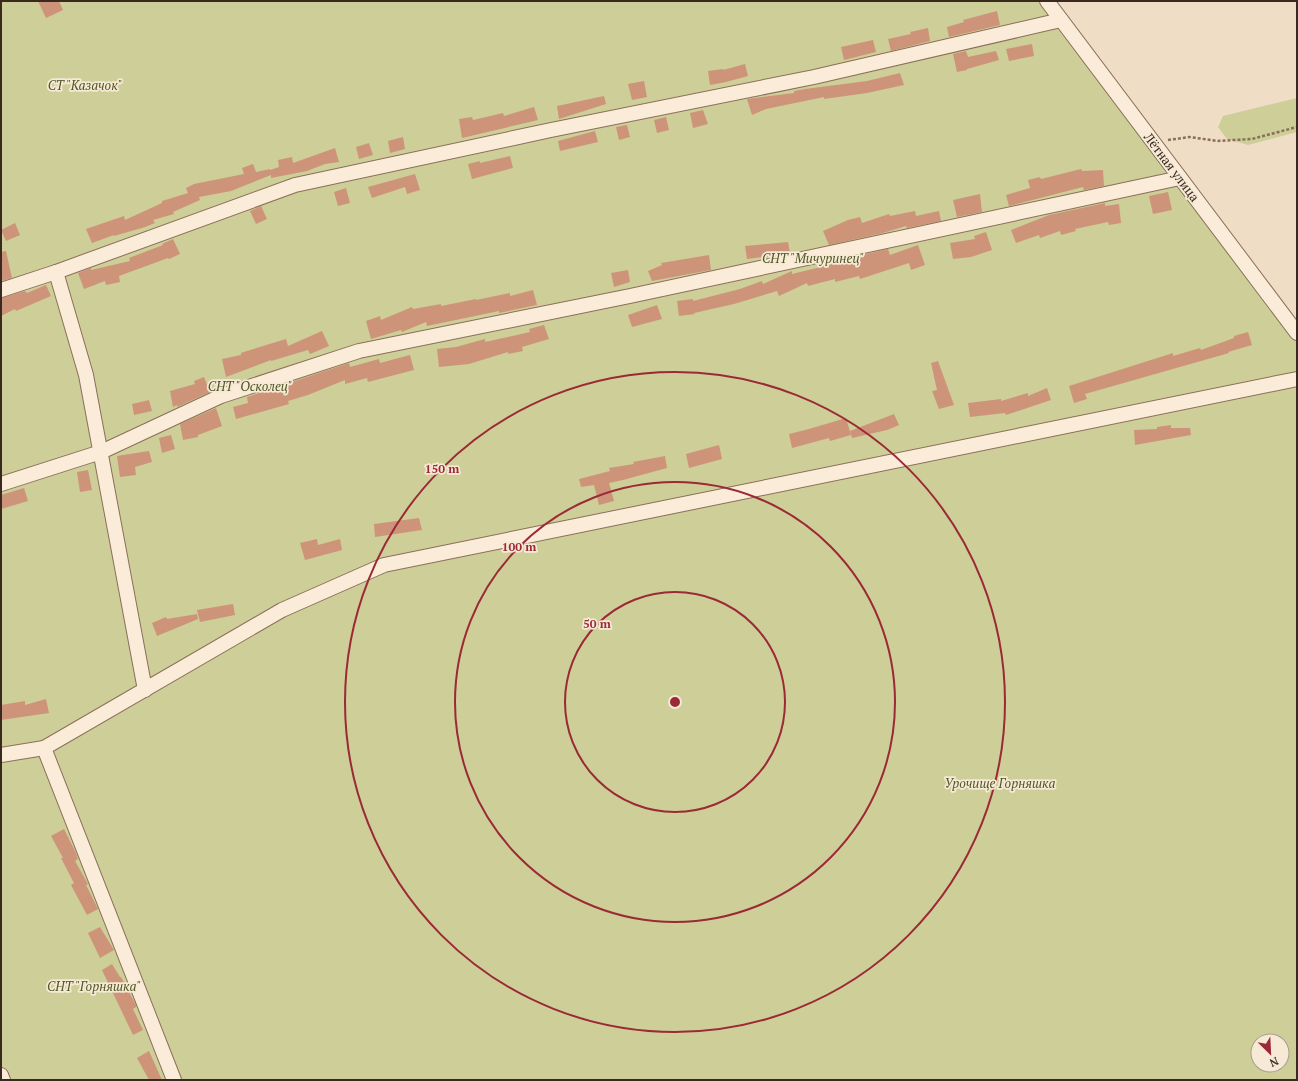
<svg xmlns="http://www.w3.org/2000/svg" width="1298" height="1081" font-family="'PT Serif',serif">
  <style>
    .green { fill: #cdce98; fill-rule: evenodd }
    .building { fill: #ce947a }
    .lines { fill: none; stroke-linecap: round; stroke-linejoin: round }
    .minor-casing { stroke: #8b6f5a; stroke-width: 16 }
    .path { stroke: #8b6f5a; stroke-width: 2.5; stroke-dasharray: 3 2; stroke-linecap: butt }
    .minor { stroke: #faecd8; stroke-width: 14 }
    .ring { fill: none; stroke: #9b2936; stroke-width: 2 }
    .labels { text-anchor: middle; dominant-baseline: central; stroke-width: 3.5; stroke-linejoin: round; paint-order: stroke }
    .park-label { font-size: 13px; font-style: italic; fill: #505725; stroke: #f6e9d5 }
    .street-label { font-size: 13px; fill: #3a291f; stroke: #f6e9d5 }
    .centre { fill: #9b2936; stroke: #f6e9d5; stroke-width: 2 }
    .ring-label { font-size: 12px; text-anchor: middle; font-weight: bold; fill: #9b2936; stroke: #f6e9d5; stroke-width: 3.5; stroke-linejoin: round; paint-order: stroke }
  </style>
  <rect width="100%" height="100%" fill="#efdec5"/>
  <g class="green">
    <path d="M 1,1 L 1049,1 L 1297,330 L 1297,1080 L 1,1080 ZM 1258,1041 L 1282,1041 L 1282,1065 L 1258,1065 Z"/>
    <polygon points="1297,98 1297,132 1248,145 1227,139 1218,127 1223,116"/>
  </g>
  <g class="building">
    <polygon points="38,1 59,1 63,10 46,18"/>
    <polygon points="997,11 1000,25 949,37 947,27 964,22 963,20"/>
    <polygon points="928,28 930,41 891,51 888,39 911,34 910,32"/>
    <polygon points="873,40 876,52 844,60 841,47"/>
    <polygon points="1032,44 1034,56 1009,61 1006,49"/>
    <polygon points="966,51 968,57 996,51 999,60 967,69 967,70 957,72 953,54"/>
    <polygon points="745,64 748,76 726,82 710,85 708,71 723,69 723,70"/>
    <polygon points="900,73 904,85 867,93 824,99 824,97 766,109 752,115 747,99 794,93 794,91 805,89 867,81"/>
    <polygon points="644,81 647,97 632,100 628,84"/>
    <polygon points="604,96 606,104 559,119 557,106"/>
    <polygon points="534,107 538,120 462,138 459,119 472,117 473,120 503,113 504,116"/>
    <polygon points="703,110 708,124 693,128 690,113"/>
    <polygon points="666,117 669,130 657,133 654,120"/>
    <polygon points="627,125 630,137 619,140 616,127"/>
    <polygon points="595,131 598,142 560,151 558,141"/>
    <polygon points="403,137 405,149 390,153 388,141"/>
    <polygon points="369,143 373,155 359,159 356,147"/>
    <polygon points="335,148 339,162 325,164 307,171 271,178 271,175 231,191 199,197 200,200 173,212 174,214 153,220 155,223 145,227 114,236 114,235 92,243 86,229 124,216 125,220 162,203 162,201 188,193 186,188 194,184 244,174 242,168 253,164 256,172 270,169 270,170 279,167 278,160 292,157 293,163"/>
    <polygon points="510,156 513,168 472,179 468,164 480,161 480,163"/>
    <polygon points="1081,169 1082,171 1103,170 1104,186 1084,190 1083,187 1009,206 1006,195 1030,188 1028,180 1040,177 1041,179"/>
    <polygon points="415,174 420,190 407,194 405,187 372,198 368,187"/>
    <polygon points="346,188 350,203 338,206 334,192"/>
    <polygon points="1168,192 1172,210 1153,214 1149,196"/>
    <polygon points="980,194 982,212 957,217 953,200"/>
    <polygon points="1105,203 1105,206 1119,204 1121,223 1109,225 1108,222 1075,229 1076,231 1061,235 1060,231 1040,238 1039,235 1016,243 1011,230 1049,215"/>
    <polygon points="261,206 267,219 256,224 250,211"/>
    <polygon points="915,211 916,216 939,211 941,221 907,228 906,226 883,233 829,245 823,231 848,220 860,217 862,223 889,214 890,216"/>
    <polygon points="15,223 20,235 6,241 1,230"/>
    <polygon points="986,232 992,250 971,257 953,259 950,243 975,239 974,236"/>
    <polygon points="173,239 180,254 169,259 168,258 119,276 120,282 106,285 105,281 84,289 78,273 91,268 91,270 130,261 129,258 163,245 162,244"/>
    <polygon points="788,242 790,253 747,259 745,246"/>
    <polygon points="918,245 925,265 911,270 909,263 860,279 859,276 835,282 835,279 808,286 807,283 779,296 777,291 734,304 694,313 695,314 679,316 677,301 693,299 693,301 740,289 762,281 763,284 792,271 792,274 837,263 836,261 888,249 890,255"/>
    <polygon points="6,251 12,278 1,281 1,252"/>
    <polygon points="709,255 711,270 652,281 648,271 662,265 661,263"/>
    <polygon points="628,270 630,282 614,287 611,273"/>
    <polygon points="46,285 51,296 16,311 15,309 1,316 1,298 25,291 27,293"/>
    <polygon points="533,290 537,305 499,313 499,311 427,326 426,322 402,332 401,330 371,339 366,321 380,316 381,320 412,307 413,309 441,304 441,306 476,299 476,300 510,293 510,296"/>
    <polygon points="657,305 662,319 632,327 628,315"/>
    <polygon points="544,325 549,339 522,347 523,351 508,354 508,352 469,364 439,367 437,349 456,347 485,339 485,342 530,332 529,329"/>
    <polygon points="322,331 329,346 310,354 308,350 271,361 271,360 226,377 222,359 241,355 241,353 247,351 286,339 288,346"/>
    <polygon points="1248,332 1252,345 1228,352 1229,353 1085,394 1087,399 1074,403 1069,386 1173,353 1173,356 1200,348 1201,350 1234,338 1234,336"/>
    <polygon points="410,355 414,370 368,382 367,378 345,384 345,380 308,395 288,401 289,404 236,419 233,407 248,403 247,397 349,363 350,367 379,359 380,363"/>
    <polygon points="938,361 954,405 939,409 932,391 937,390 931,363"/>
    <polygon points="204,377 210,392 177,407 177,405 173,407 170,391 195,384 194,381"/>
    <polygon points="1047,388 1051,400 1006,415 1005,413 970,417 968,403 1001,399 1001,401 1028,393 1028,396"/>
    <polygon points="149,400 152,411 134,415 132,404"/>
    <polygon points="216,408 222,426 198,435 198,437 183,440 180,424"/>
    <polygon points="894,414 899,425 887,430 852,438 850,431"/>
    <polygon points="846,418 851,435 830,441 829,438 792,448 789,434 809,429"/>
    <polygon points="1171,425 1171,428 1190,428 1191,435 1135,445 1134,430 1157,429 1157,427"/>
    <polygon points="171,435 175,449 162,453 159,438"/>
    <polygon points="719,445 722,459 689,468 686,454"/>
    <polygon points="149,451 152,462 135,467 136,475 120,477 117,456"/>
    <polygon points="665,456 667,468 623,480 609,483 614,501 599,505 594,485 581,487 579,479 610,471 609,468 634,464 633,462"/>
    <polygon points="88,470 92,490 80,492 77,472"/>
    <polygon points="24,488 28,501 1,509 1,495"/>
    <polygon points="419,518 422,530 375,537 374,524"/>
    <polygon points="317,539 318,545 340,539 342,550 305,560 300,543"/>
    <polygon points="233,604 235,615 200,622 197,610"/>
    <polygon points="197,614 198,619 157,636 152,623 166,617 167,619"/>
    <polygon points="46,699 49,713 1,720 1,705 25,701 25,705"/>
    <polygon points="64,829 76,853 78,859 75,861 88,884 86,885 98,909 87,915 71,885 74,883 61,858 63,858 51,836"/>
    <polygon points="100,927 114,950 100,958 88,933"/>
    <polygon points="112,964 120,977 121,977 136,1005 136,1007 133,1009 143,1030 133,1035 102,970"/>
    <polygon points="149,1051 162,1080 149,1080 137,1058"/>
  </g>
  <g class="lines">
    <g class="minor-casing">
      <g id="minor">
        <polyline points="1047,1 1297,333"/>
        <polyline points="56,272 86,375 145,690"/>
        <polyline points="1,290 56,272 295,185 551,130 814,77 1061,20"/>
        <polyline points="1,484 101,452 221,396 359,351 630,296 1180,178"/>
        <polyline points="44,748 174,1080"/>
        <polyline points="1,755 44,748 282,610 384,565 1297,379"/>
        <polyline points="1,1075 3,1080"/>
      </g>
    </g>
    <polyline class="path" points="1168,140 1190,137 1217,141 1252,139 1297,127"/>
    <use href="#minor" class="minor"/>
  </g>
  <g class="ring">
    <circle cx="675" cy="702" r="110"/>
    <circle cx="675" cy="702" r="220"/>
    <circle cx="675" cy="702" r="330"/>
  </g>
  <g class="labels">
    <g class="park-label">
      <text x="85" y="85">СТ "Казачок"</text>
      <text x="813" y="258">СНТ "Мичуринец"</text>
      <text x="250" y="386">СНТ "Осколец"</text>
      <text x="1000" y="783">Урочище Горняшка</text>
      <text x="94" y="986">СНТ "Горняшка"</text>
    </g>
    <g class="street-label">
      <text transform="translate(1172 167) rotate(53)">Лётная улица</text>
    </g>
  </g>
  <circle cx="675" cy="702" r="6" class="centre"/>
  <g class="ring-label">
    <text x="442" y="473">150 m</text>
    <text x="519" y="551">100 m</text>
    <text x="597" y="628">50 m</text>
  </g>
  <rect width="1298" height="1081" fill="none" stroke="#3a291f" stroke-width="4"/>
  <g transform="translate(1270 1053) rotate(156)"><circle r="19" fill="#f6e9d5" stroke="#ab9c8c"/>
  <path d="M0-3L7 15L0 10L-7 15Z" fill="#9b2936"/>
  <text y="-6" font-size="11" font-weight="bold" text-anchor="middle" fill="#3a291f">N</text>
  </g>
</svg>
